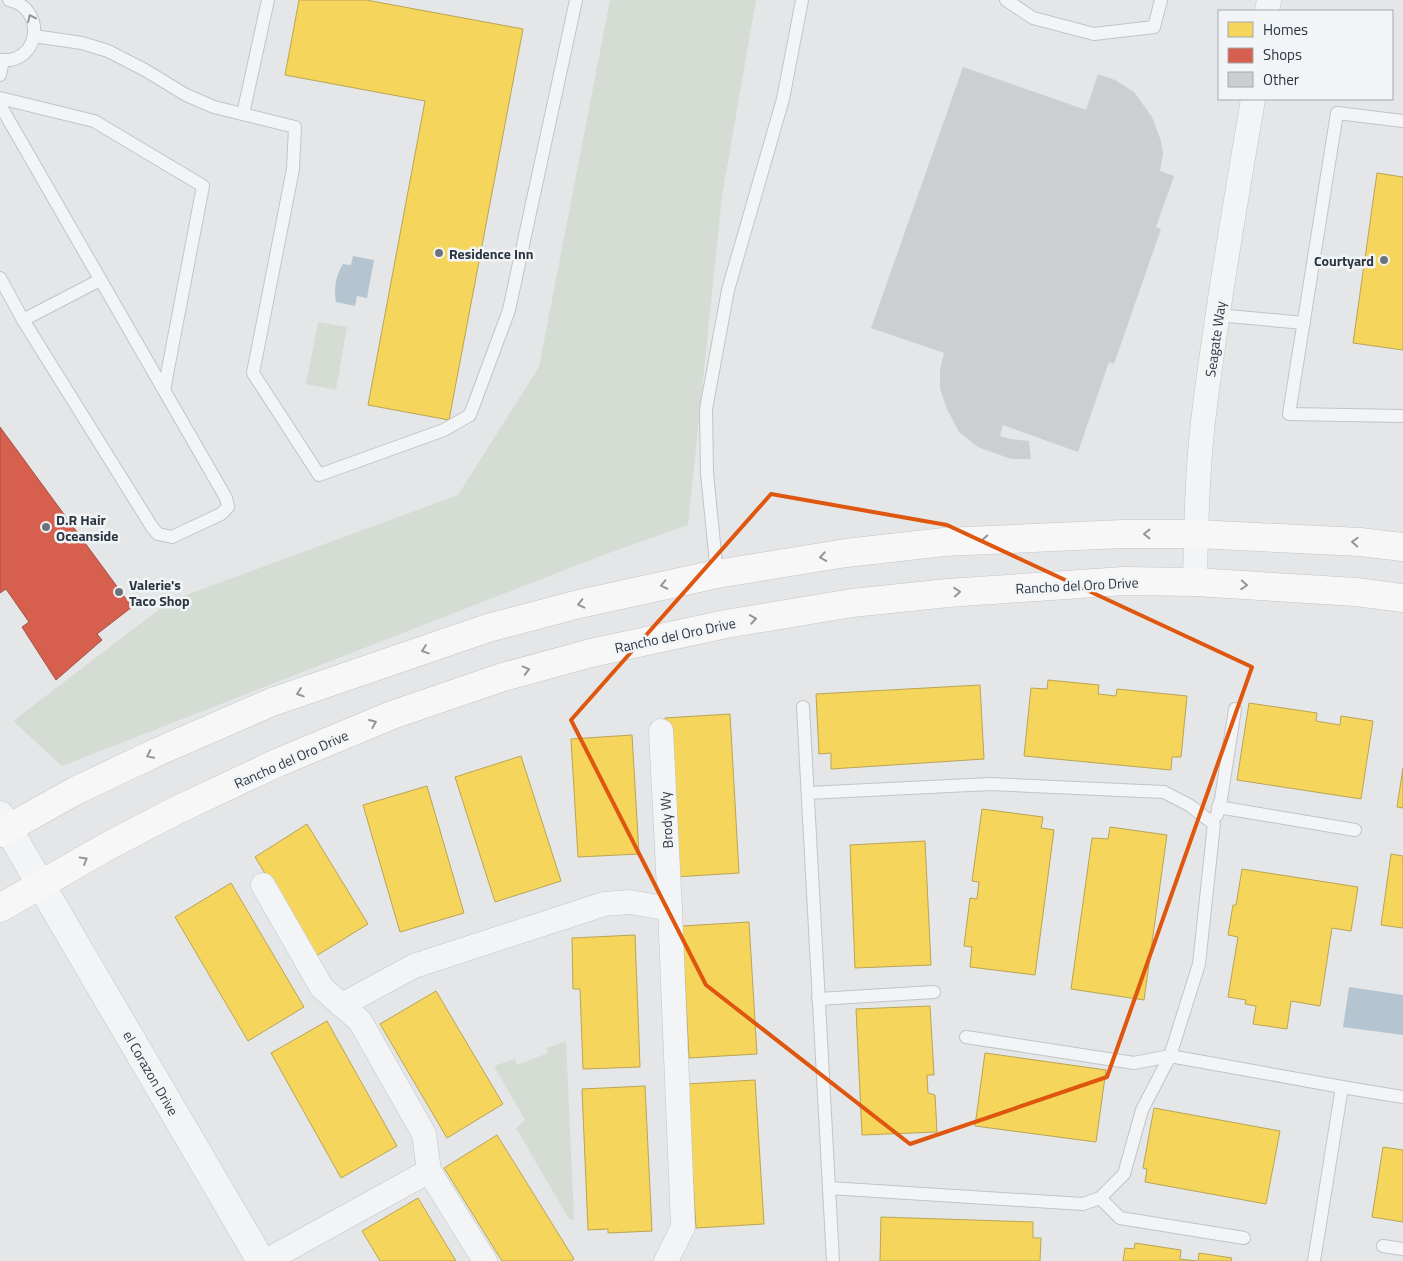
<svg xmlns="http://www.w3.org/2000/svg" width="1403" height="1261" font-family="'Titillium Web',sans-serif">
  <style>
    .green { fill: #d5dcd4 }
    .water { fill: #b4c5d1 }
    .homes { fill: #f6d55c; stroke: #b9a554 }
    .shops { fill: #d6604d; stroke: #a35349 }
    .building { fill: #ccced0 }
    .lines { fill: none; stroke-linecap: round; stroke-linejoin: round }
    .service-casing { stroke: #c2c4c6; stroke-width: 14 }
    .minor-casing { stroke: #c2c4c6; stroke-width: 25 }
    .tertiary-casing { stroke: #c2c4c6; stroke-width: 29 }
    .secondary-casing { stroke: #c2c4c6; stroke-width: 29 }
    .service { stroke: #f3f4f5; stroke-width: 12 }
    .minor { stroke: #f3f4f5; stroke-width: 24 }
    .tertiary { stroke: #f3f4f5; stroke-width: 28 }
    .secondary { stroke: #f7f7f7; stroke-width: 28 }
    .oneway { stroke: #90949a }
    .oneway2 { stroke: #92969c }
    .marked { fill: none; stroke: #df570f; stroke-width: 4; stroke-linejoin: round }
    .poi-dot { fill: #6c737b; stroke: #f2f5f7; stroke-width: 2 }
    .labels { text-anchor: middle; dominant-baseline: central; stroke-width: 5; stroke-linejoin: round; paint-order: stroke }
    .poi-label { font-size: 14px; font-weight: bold; fill: #2c3540; stroke: #f2f5f7; text-anchor: start }
    .street-label { font-size: 14px; fill: #2c3540; stroke: #f2f5f7 }
  </style>
  <rect width="100%" height="100%" fill="#e4e6e8"/>
  <g class="green">
    <polygon points="610,0 756,0 722,196 688,525 603,555 62,766 13,721 170,601 458,495 539,367"/>
    <polygon points="318,322 347,327 336,390 306,384"/>
    <polygon points="566,1041 574,1220 569,1219 516,1128 525,1120 494,1066 515,1059 517,1065 548,1053 547,1048"/>
  </g>
  <g class="water">
    <path d="M 353,256 L 374,260 L 367,298 L 357,296 L 355,306 L 336,302 C 334,288 335,277 343,264 L 351,265 Z"/>
    <polygon points="1349,987 1403,995 1403,1035 1343,1027"/>
  </g>
  <g class="homes">
    <polygon points="299,0 366,0 523,29 449,420 368,405 425,101 285,75"/>
    <polygon points="1377,173 1403,177 1403,350 1353,343"/>
    <polygon points="1048,680 1099,685 1098,694 1116,696 1117,689 1187,696 1181,757 1172,757 1171,770 1024,756 1031,688 1047,689"/>
    <polygon points="980,685 984,759 831,769 831,753 819,754 816,694"/>
    <polygon points="1249,703 1317,713 1316,721 1340,725 1341,716 1373,721 1361,799 1237,780"/>
    <polygon points="730,714 739,873 674,877 665,718"/>
    <polygon points="632,735 639,854 578,857 571,739"/>
    <polygon points="521,756 561,881 495,902 455,777"/>
    <polygon points="1403,768 1403,808 1397,807"/>
    <polygon points="427,786 464,913 400,932 363,805"/>
    <polygon points="982,809 1043,817 1041,828 1054,830 1035,975 970,967 972,947 964,946 970,898 977,899 979,882 972,881"/>
    <polygon points="307,824 368,924 316,956 255,857"/>
    <polygon points="1110,827 1167,835 1144,1000 1071,989 1092,838 1108,839"/>
    <polygon points="925,841 931,965 855,968 850,845"/>
    <polygon points="1391,854 1403,856 1403,928 1381,925"/>
    <polygon points="1242,869 1358,887 1351,931 1332,928 1320,1006 1291,1001 1287,1029 1253,1024 1256,1006 1245,1004 1246,1000 1228,997 1238,937 1228,935 1233,905 1236,905"/>
    <polygon points="231,883 304,1007 248,1041 175,917"/>
    <polygon points="749,922 757,1054 689,1058 682,926"/>
    <polygon points="635,935 640,1067 583,1069 580,989 573,989 572,938"/>
    <polygon points="436,991 503,1104 447,1138 380,1024"/>
    <polygon points="930,1006 934,1075 927,1075 928,1093 935,1095 937,1132 862,1135 856,1009"/>
    <polygon points="327,1021 397,1146 341,1178 271,1053"/>
    <polygon points="985,1053 1106,1070 1096,1142 975,1126"/>
    <polygon points="755,1080 764,1224 696,1228 687,1084"/>
    <polygon points="645,1086 652,1231 608,1233 608,1229 588,1230 582,1089"/>
    <polygon points="1154,1108 1280,1131 1266,1204 1145,1182 1147,1169 1143,1168"/>
    <polygon points="497,1135 574,1259 571,1261 502,1261 444,1168"/>
    <polygon points="1383,1147 1403,1150 1403,1222 1372,1217"/>
    <polygon points="418,1198 456,1261 380,1261 362,1231"/>
    <polygon points="881,1217 1033,1222 1033,1238 1041,1238 1040,1261 880,1261"/>
    <polygon points="1135,1243 1181,1250 1180,1259 1197,1261 1123,1261 1125,1248 1134,1249"/>
    <polygon points="1199,1253 1232,1258 1231,1261 1198,1261"/>
  </g>
  <polygon class="shops" points="0,427 132,607 97,634 102,640 56,680 22,627 29,622 6,589 0,593"/>
  <polygon class="building" points="963,67 1086,110 1098,74 1115,80 1134,92 1152,117 1161,141 1163,153 1160,171 1174,176 1156,227 1161,229 1114,364 1109,362 1078,452 1003,425 1000,436 1010,439 1029,441 1031,459 1011,459 978,447 959,432 947,409 940,389 940,369 944,353 871,328"/>
  <g class="lines">
    <g class="service-casing">
      <g id="service">
        <polyline points="1006,0 1033,18 1094,34 1154,27 1161,0"/>
        <polyline points="34,36 82,43 108,51 145,70 186,95 214,107 295,127 293,169 253,373 319,475 444,430 470,415 509,310 576,0"/>
        <path d="M 0,60 C 39,65 48,9 9,0"/>
        <polyline points="0,75 3,60"/>
        <polyline points="0,98 94,121 203,186 164,390"/>
        <polyline points="0,105 226,498 228,507 221,514 172,537 158,534 152,527 23,320 0,278"/>
        <polyline points="243,114 268,0"/>
        <polyline points="1403,121 1337,113 1289,414 1403,416"/>
        <polyline points="1217,315 1304,323"/>
        <polyline points="23,320 100,280"/>
        <polyline points="717,574 707,473 706,409 728,290 783,99 802,0"/>
        <polyline points="803,707 829,1188 1083,1204 1100,1198 1124,1174 1142,1110 1170,1056 1342,1087"/>
        <polyline points="808,793 990,784 1164,792 1189,805 1214,824 1199,964 1170,1056 1134,1063 966,1037"/>
        <polyline points="1218,807 1355,830"/>
        <polyline points="1217,815 1221,799 1235,709"/>
        <polyline points="818,999 934,992"/>
        <polyline points="829,1188 833,1261"/>
        <polyline points="1100,1198 1120,1218 1244,1238"/>
        <polyline points="1383,1246 1403,1249"/>
        <polyline points="1314,1261 1342,1087 1403,1097"/>
      </g>
    </g>
    <g class="minor-casing">
      <g id="minor">
        <polyline points="1267,11 1269,0"/>
        <path d="M 1195,582 C 1196,529 1197,475 1203,422 C 1216,314 1235,206 1253,99"/>
        <polyline points="661,731 670,909"/>
        <polyline points="263,885 322,988 360,1021 424,1134 429,1171"/>
        <polyline points="342,1005 414,966 604,904 630,902 670,909 683,1227 666,1261"/>
        <polyline points="266,1261 429,1171 485,1261"/>
      </g>
    </g>
    <g class="tertiary-casing">
      <polyline id="tertiary" points="0,815 261,1261"/>
    </g>
    <g class="secondary-casing">
      <g id="secondary">
        <polyline points="0,833 75,791 157,752 272,702 488,628 579,604 717,574 846,553 944,542 1123,534 1196,534 1360,542 1403,547"/>
        <polyline points="0,908 108,846 175,811 277,763 392,715 503,677 591,653 726,624 852,603 948,593 1124,581 1195,582 1356,592 1403,598"/>
      </g>
    </g>
    <use href="#service" class="service"/>
    <use href="#minor" class="minor"/>
    <use href="#tertiary" class="tertiary"/>
    <use href="#secondary" class="secondary"/>
  </g>
  <defs><path id="oneway-chevron" d="M-2-3.5L2.5 0L-2 3.5" fill="none" stroke-width="1.6" stroke-linecap="round" stroke-linejoin="round" transform="scale(1.25)"/></defs>
  <use class="oneway" href="#oneway-chevron" transform="translate(31 18) rotate(-115)"/>
  <g class="oneway2">
    <use href="#oneway-chevron" transform="translate(1147 534) rotate(-180)"/>
    <use href="#oneway-chevron" transform="translate(985 540) rotate(177)"/>
    <use href="#oneway-chevron" transform="translate(1355 542) rotate(-177)"/>
    <use href="#oneway-chevron" transform="translate(823 557) rotate(171)"/>
    <use href="#oneway-chevron" transform="translate(664 585) rotate(168)"/>
    <use href="#oneway-chevron" transform="translate(1244 585) rotate(4)"/>
    <use href="#oneway-chevron" transform="translate(957 592) rotate(-4)"/>
    <use href="#oneway-chevron" transform="translate(581 604) rotate(167)"/>
    <use href="#oneway-chevron" transform="translate(753 619) rotate(-9)"/>
    <use href="#oneway-chevron" transform="translate(425 650) rotate(161)"/>
    <use href="#oneway-chevron" transform="translate(526 670) rotate(-15)"/>
    <use href="#oneway-chevron" transform="translate(300 693) rotate(161)"/>
    <use href="#oneway-chevron" transform="translate(373 723) rotate(-23)"/>
    <use href="#oneway-chevron" transform="translate(150 755) rotate(154)"/>
    <use href="#oneway-chevron" transform="translate(84 860) rotate(-30)"/>
  </g>
  <path class="marked" d="M 771,494 L 947,525 L 1252,667 L 1107,1077 L 910,1144 L 706,985 L 571,720 Z"/>
  <g class="poi-dot">
    <circle cx="439" cy="253" r="5"/>
    <circle cx="1384" cy="260" r="5"/>
    <circle cx="46" cy="527" r="5"/>
    <circle cx="119" cy="592" r="5"/>
  </g>
  <g class="labels">
    <g class="poi-label">
      <text x="449" y="253">Residence Inn</text>
      <text x="1374" y="260" text-anchor="end">Courtyard</text>
      <text x="56" y="519">D.R Hair<tspan x="56" dy="16">Oceanside</tspan></text>
      <text x="129" y="584">Valerie's<tspan x="129" dy="16">Taco Shop</tspan></text>
    </g>
    <g class="street-label">
      <text transform="translate(1215 339) rotate(-82)">Seagate Way</text>
      <text transform="translate(1077 585) rotate(-3)">Rancho del Oro Drive</text>
      <text transform="translate(675 635) rotate(-12)">Rancho del Oro Drive</text>
      <text transform="translate(291 759) rotate(-24)">Rancho del Oro Drive</text>
      <text transform="translate(666 820) rotate(-93)">Brody Wy</text>
      <text transform="translate(151 1073) rotate(60)">el Corazon Drive</text>
    </g>
  </g>
  <rect x="1218" y="10" width="175" height="90" fill="#f2f5f7" stroke="#a3a8ae"/>
  <rect x="1228" y="22" width="25" height="15" fill="#f6d55c" stroke="#a3a8ae"/>
  <text x="1263" y="35" font-size="15" fill="#2c3540">Homes</text>
  <rect x="1228" y="48" width="25" height="15" fill="#d6604d" stroke="#a3a8ae"/>
  <text x="1263" y="60" font-size="15" fill="#2c3540">Shops</text>
  <rect x="1228" y="72" width="25" height="15" fill="#ccced0" stroke="#a3a8ae"/>
  <text x="1263" y="85" font-size="15" fill="#2c3540">Other</text>
</svg>
